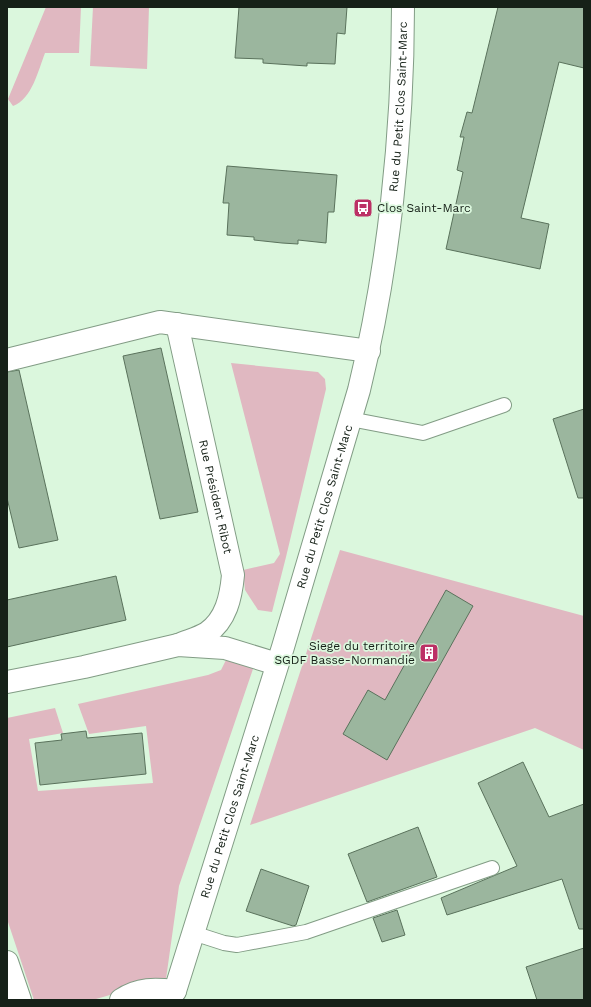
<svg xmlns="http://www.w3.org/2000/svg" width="591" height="1007" font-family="'Work Sans',sans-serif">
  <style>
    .green { fill: #e0b8c1 }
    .building { fill: #9bb69e; stroke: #5a725c }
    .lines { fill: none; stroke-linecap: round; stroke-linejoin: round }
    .service-casing { stroke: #829c85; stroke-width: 16 }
    .minor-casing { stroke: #829c85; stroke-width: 24 }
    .service { stroke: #fff; stroke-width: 14 }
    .minor { stroke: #fff; stroke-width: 22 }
    .labels { text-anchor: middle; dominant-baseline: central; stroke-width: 3.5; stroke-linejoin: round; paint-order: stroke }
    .street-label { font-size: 12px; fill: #162118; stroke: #dbf7dd }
    .poi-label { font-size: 12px; fill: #162118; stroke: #dbf7dd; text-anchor: start }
  </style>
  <rect width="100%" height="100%" fill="#dbf7dd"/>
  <g class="green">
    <path d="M 46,7 L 81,7 L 79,53 L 45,53 C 38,71 32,99 13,106 L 8,99 Z"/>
    <polygon points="93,7 149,7 147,69 90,66"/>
    <polygon points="231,363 318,372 325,379 326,389 286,557 272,612 258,610 245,590 243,570 274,563 280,554"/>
    <polygon points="340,550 584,616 584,750 535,728 250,825"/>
    <polygon points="228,656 254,666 179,886 166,979 96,999 96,1000 34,1000 7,919 7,718 55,708 63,733 29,739 38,791 153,783 146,726 89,734 78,704 208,675 221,670"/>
  </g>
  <g class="building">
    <polygon points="239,7 347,7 345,34 337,33 335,64 307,63 307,66 292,65 263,63 263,59 235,58"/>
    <polygon points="498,7 584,7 584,68 559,62 521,218 549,224 540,269 446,249 463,172 457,170 464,137 460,137 467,112 472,113"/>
    <polygon points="227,166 337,175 334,212 328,212 326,243 298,240 298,244 282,243 254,240 254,237 227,235 229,203 223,203"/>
    <polygon points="161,348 198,512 160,519 123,356"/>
    <polygon points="19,370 58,540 19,548 7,498 7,372"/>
    <polygon points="584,409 584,498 578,498 553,419"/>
    <polygon points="116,576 126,620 7,647 7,600"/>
    <polygon points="446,590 473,606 387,760 343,734 368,690 385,700"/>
    <polygon points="86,731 87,738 142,733 146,774 40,785 35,743 62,740 61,734"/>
    <polygon points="523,762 549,817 584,804 584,929 579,929 562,879 447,915 441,898 517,866 478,783"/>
    <polygon points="418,827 437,877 367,902 348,854"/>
    <polygon points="261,869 309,886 296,925 293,926 246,911"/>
    <polygon points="397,910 405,935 382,942 373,918"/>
    <polygon points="584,948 584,1000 537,1000 526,967"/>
  </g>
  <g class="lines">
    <g class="service-casing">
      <g id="service">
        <polyline points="350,419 423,433 504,405"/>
        <polyline points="193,933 224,943 237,945 306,932 492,868"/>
      </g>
    </g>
    <g class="minor-casing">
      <g id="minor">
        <path id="s1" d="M 177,324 L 233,575 C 231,597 226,620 207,633 C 199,638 187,641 178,645"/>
        <polyline points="7,360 160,322 369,351"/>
        <polyline points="7,682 84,667 178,645 225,648 277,664"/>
        <polyline points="7,962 20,1000"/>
        <path id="s2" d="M 175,991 L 283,647 L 359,390 C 389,267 403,133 403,7"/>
        <path d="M 121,1000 C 139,988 155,989 175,991"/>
      </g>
    </g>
    <use href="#service" class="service"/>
    <use href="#minor" class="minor"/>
  </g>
  <defs>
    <g id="bus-square" transform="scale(1)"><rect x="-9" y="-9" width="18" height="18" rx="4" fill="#bc3065" stroke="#dbf7dd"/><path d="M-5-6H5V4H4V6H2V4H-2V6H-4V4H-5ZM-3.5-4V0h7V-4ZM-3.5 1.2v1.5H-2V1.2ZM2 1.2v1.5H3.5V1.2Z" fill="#fff"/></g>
    <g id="building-square" transform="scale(1)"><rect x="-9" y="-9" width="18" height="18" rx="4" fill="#bc3065" stroke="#dbf7dd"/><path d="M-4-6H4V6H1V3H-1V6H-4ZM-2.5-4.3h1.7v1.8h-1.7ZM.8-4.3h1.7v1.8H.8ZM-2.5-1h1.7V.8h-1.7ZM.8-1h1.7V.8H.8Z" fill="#fff"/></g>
  </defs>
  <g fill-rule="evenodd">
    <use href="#bus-square" x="363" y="208"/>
    <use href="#building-square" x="429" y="653"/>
  </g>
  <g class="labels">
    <g class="street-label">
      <text stroke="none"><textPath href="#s2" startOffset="915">Rue du Petit Clos Saint-Marc</textPath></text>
      <text stroke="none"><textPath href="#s1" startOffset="177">Rue Président Ribot</textPath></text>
      <text stroke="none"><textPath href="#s2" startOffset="507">Rue du Petit Clos Saint-Marc</textPath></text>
      <text stroke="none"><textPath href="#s2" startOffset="183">Rue du Petit Clos Saint-Marc</textPath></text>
    </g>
    <g class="poi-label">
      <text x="377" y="208">Clos Saint-Marc</text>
      <text x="415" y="646" text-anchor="end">Siege du territoire<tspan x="415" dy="14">SGDF Basse-Normandie</tspan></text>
    </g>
  </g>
  <rect width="591" height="1007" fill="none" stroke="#162118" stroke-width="16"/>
</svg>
